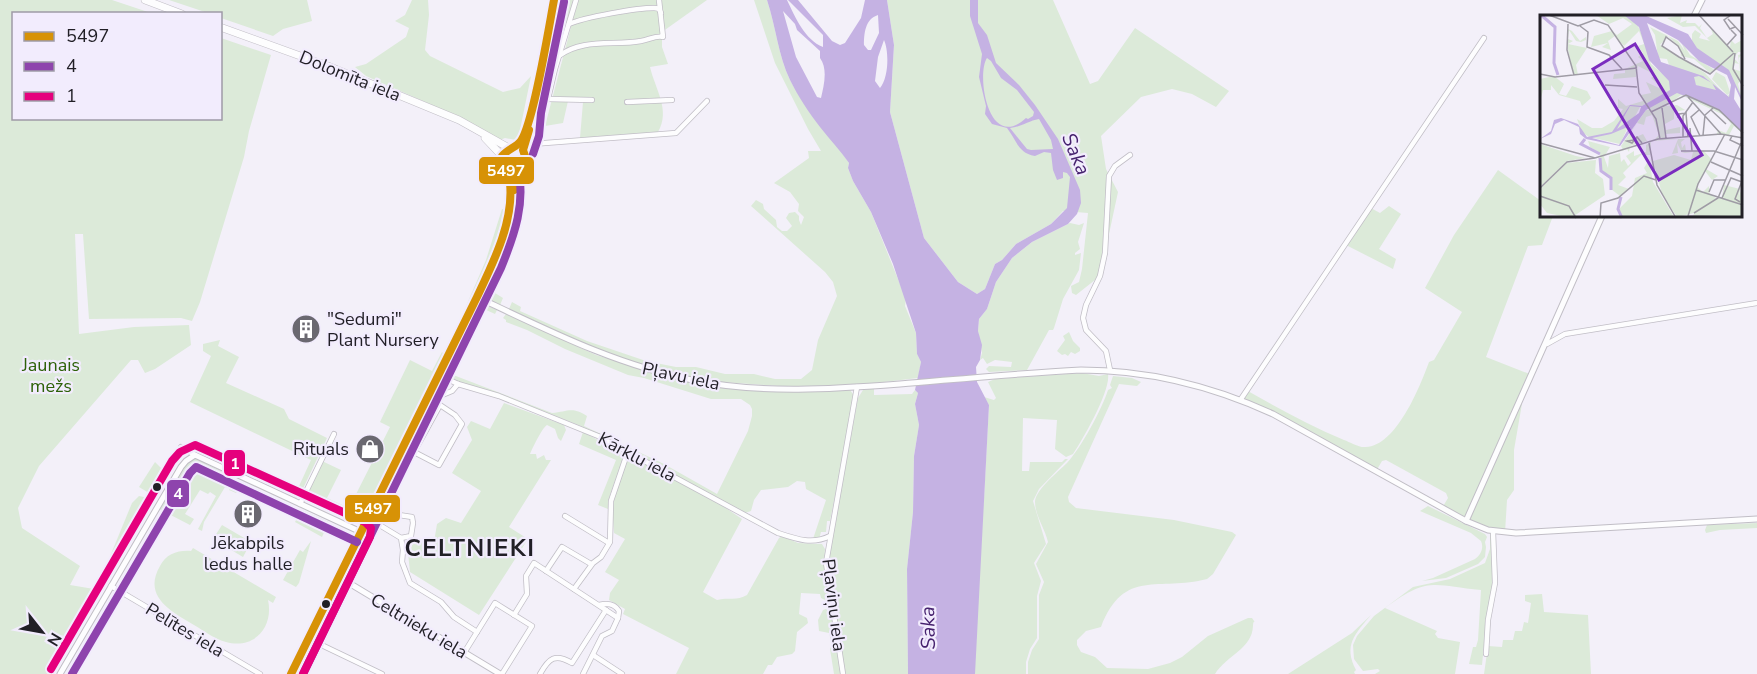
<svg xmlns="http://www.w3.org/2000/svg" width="1757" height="674" font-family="'Nunito Sans',sans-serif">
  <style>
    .green { fill: #dcead9 }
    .water { fill: #c5b2e3; fill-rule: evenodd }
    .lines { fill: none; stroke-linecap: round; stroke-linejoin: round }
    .minor-casing { stroke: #c1bec6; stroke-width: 6 }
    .tertiary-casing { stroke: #c1bec6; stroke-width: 7 }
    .secondary-casing { stroke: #c1bec6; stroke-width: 8 }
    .primary-casing { stroke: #c1bec6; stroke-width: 8 }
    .minor { stroke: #fdfdfe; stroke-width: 4.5 }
    .tertiary { stroke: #fdfdfe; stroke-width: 5 }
    .secondary { stroke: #fdfdfe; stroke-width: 6 }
    .primary { stroke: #fdfdfe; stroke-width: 7 }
    .bus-1-casing { stroke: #f2ecfd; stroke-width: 12 }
    .bus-2-casing { stroke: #f2ecfd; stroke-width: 12 }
    .bus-3-casing { stroke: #f2ecfd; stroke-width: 12 }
    .bus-1 { stroke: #d79206; stroke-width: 8 }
    .bus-2 { stroke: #8e44ad; stroke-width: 8 }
    .bus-3 { stroke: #e5007d; stroke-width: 8 }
    .bus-dot { fill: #211f26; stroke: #f2ecfd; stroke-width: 2 }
    .labels { text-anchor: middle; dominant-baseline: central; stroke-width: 4.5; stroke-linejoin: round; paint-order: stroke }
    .street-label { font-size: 18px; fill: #211f26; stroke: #f2ecfd }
    .poi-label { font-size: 18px; fill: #211f26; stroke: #f2ecfd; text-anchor: start }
    .park-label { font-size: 18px; fill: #2d6108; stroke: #f2ecfd }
    .water-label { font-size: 20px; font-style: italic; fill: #46226e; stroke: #f2ecfd }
    .district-label { font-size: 24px; font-weight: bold; letter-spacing: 1.5px; fill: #211f26; stroke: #f2ecfd }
    .inset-river { fill: none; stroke: #c5b2e3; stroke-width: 3 }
    .inset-road { fill: none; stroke: #9f9ca5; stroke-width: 1.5 }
    .view { fill: #7b2cbf; fill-opacity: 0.15; stroke: #7b2cbf; stroke-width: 3 }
    .inset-edge { fill: none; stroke: #211f26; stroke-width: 3 }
    .line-badge { stroke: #f2ecfd; stroke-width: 2 }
    .badge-label { font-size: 16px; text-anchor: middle; font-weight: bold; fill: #fff }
  </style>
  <rect width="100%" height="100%" fill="#f3f0f9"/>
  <g class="green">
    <polygon points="0,0 112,0 151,13 14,14 14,118 220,118 221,38 271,55 249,131 244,157 200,302 192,321 181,318 89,319 83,234 75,234 79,334 134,327 189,325 191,345 155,369 145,373 138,360 131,360 39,466 18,508 22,528 80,566 70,585 100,590 53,674 0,674"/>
    <polygon points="169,0 307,0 312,21 283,29 273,36 221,18 220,14 208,13"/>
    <polygon points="412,0 428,0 429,15 425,50 430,56 503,92 520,88 531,76 519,135 516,140 505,138 500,140 466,120 366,76 355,67 366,64 406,37 409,28 395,21 405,15"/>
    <path d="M 559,0 L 575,0 L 547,97 L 540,94 L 554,29 C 561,22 559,10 559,0 Z"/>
    <path d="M 578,0 L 707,0 L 662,32 L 662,47 L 668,64 L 650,67 C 655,89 671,110 658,132 L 580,138 L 583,102 L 568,101 L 563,123 L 545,126 Z"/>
    <path d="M 754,0 L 767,0 C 776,27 778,55 790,80 C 806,111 831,134 849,163 L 848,168 L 853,181 L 871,212 L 906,299 L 905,306 L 916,333 L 917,354 L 921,362 L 918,378 L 867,384 L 793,387 L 709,381 L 635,363 L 583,345 L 509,309 L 512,302 L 521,307 L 520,311 L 587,341 L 646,361 L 676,367 L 696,367 L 725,374 L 754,374 L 775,379 L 801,379 L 812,370 L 818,340 L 837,296 L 833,282 L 825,272 L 751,206 L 756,200 L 763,204 L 764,209 L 776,220 L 777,227 L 782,231 L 787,231 L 792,226 L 786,218 L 789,213 L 795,212 L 799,216 L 799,220 L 801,225 L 804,217 L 798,211 L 799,204 L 790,192 L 774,183 L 809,158 L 808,151 L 821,151 L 808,129 L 775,63 Z"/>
    <polygon points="887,0 1053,0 1090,84 1098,81 1135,28 1229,91 1216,107 1192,94 1172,89 1141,97 1101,136 1106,169 1118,192 1100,276 1076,295 1072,293 1071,286 1079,282 1082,269 1088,213 1063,211 1051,224 1016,244 1002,260 995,264 985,289 977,294 958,282 924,238 890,112 894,45"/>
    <path d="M 1498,170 L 1541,201 L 1541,216 L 1553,216 L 1542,245 L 1528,246 L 1486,357 L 1532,375 L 1524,392 L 1514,450 L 1514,490 L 1507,500 L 1505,533 L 1493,531 L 1442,508 L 1448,498 L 1446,493 L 1386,460 L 1382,461 L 1375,473 L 1241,399 L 1246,390 C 1278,408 1310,426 1344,440 C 1350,442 1359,448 1366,447 C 1396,446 1420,387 1429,362 L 1434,360 L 1462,312 L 1425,288 L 1454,235 Z"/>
    <polygon points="1389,206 1401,214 1379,249 1396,259 1393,269 1344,244 1369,207 1380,213"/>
    <path d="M 502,209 L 504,209 C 496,252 477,292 458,331 L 454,334 L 486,260 Z"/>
    <polygon points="510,221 514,222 496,275 495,293 503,298 500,305 486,298 485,290"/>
    <polygon points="1070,223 1079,225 1084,223 1078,242 1080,249 1075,253 1075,255 1081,253 1079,270 1063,299 1054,328 1053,330 1049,330 1027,370 989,372 986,369 989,366 1011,367 1012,362 995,360 987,364 983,358 980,360 982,353 978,331 979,319 987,309 996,282 1012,258 1032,242"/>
    <path d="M 485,305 L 497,310 L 495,314 L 484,309 L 477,309 L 474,313 L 448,373 L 552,413 C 567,412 572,406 587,416 L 584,426 L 664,464 L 717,494 L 748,431 L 752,416 L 752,409 L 750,405 L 741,399 L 711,399 L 644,378 L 628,375 L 565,349 L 527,330 L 506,322 L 506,320 L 503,318 L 506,314 L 596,355 L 669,377 L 700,384 L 850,390 L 853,394 L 852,411 L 830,521 L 827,521 L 826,532 L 821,532 L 819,539 L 813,539 L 826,500 L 806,489 L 805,482 L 797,481 L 788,487 L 761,490 L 754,500 L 751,511 L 745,513 L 591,430 L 500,394 L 457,381 L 448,375 L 446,370 L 472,314 L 477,308 Z"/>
    <polygon points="1069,332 1073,341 1080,348 1080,351 1075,354 1071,352 1068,356 1065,354 1062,355 1057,351 1065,340 1063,336"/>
    <polygon points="220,340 218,346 239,357 226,383 284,409 289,419 327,438 299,497 296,498 294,497 311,460 190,402 211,356 203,351 203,344"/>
    <polygon points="442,352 444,354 359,523 356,524 304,500 322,461 341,470 327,498 349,508 390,427 380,422 410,360 432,371"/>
    <path d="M 1082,373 L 1099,376 L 1108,374 C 1111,390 1083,439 1073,454 L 1066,457 L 1055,449 L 1057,420 L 1023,418 L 1022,471 L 1029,471 L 1030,462 L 1062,462 L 1065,459 L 1068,459 L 1039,489 L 1033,501 L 1046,544 L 1034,563 L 1041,581 L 1037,596 L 1037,638 L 1030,649 L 1026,662 L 1026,674 L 928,674 L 984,498 L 989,405 L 984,397 L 994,400 L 996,398 L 988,382 L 995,379 Z"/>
    <path d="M 1113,376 L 1132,378 L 1141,382 L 1137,386 L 1119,384 L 1068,497 L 1069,502 L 1076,508 L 1174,520 L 1232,532 L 1236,535 L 1213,574 L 1207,579 C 1159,592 1124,567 1101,627 L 1086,631 L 1077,640 L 1077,645 L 1081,652 L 1095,657 L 1107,668 L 1148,669 L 1170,663 L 1182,657 L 1208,636 L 1248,618 L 1252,618 C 1257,625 1253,618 1253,626 C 1252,649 1227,655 1215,674 L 1028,674 L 1028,662 L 1032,650 L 1039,639 L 1039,595 L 1044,582 L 1036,564 L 1048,542 C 1045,529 1035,515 1035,502 C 1035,490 1059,471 1067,463 C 1081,448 1102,409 1108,390 L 1112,388 L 1110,385 Z"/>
    <polygon points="874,388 874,395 912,394 915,390 918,393 915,404 919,425 914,456 913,512 907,569 908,674 845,674 830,588 828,560 858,398 863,390"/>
    <path d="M 504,403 L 564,425 L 566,430 L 561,441 L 558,438 L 555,429 L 547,425 C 542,428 532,449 530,454 L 536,454 L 537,459 L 544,455 L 546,460 L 551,460 L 509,527 L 528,539 L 479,615 L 410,572 L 408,553 L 415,540 L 426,543 L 434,542 L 437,524 L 446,518 L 461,523 L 481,491 L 452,473 L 472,440 L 467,427 L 471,421 L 490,429 Z"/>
    <polygon points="583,432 622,453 623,458 609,498 608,509 598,505 616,460 579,444"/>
    <path d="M 631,457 L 720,504 L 742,519 L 703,592 L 717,600 C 728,597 737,601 747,595 L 779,538 L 782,536 L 798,543 L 822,544 L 825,549 L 824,568 L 829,602 L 821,598 L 820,594 L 801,593 L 799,614 L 807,618 L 808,623 L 797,632 L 795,651 L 792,654 L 777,657 L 772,665 L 768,665 L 763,674 L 676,674 L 689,648 L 623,614 L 625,609 L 609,600 L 610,593 L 619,580 L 605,572 L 625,539 L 614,533 L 612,504 L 627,460 Z"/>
    <path d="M 195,458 L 232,477 L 227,488 L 225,487 L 204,522 L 202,531 L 198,529 L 216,496 L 210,492 L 208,494 L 200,490 L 185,514 L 194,519 L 190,525 L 159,509 C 166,497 183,462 195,458 Z"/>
    <polygon points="155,462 161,468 149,493 139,487"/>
    <polygon points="235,479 254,488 250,496 239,490 236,493 229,490"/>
    <polygon points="139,496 144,497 145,500 103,588 97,588 132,503"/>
    <path d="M 1428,506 L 1485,534 L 1487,537 L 1485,542 L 1486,547 L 1485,557 L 1478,564 L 1446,578 L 1422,581 L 1433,578 L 1475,559 C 1481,555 1484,548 1481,541 L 1471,533 L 1420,511 Z"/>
    <polygon points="302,510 329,522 322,537 295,522"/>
    <polygon points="1757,523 1757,528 1720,530 1706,533 1705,530 1707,525"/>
    <polygon points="222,525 251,542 243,557 213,539"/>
    <path d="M 1490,534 L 1491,535 L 1494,578 L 1487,615 L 1482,665 L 1469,664 L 1473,647 L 1476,647 L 1478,640 L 1481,590 C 1432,585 1428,576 1385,608 L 1437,631 L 1435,634 L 1438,638 L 1460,642 L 1455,674 L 1375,674 L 1380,671 L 1378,669 L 1363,671 L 1354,659 L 1353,645 L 1357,636 L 1374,616 L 1413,587 L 1450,579 L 1485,563 L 1490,549 Z"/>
    <polygon points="311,541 299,583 296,587 283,580 300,550 303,552"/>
    <path d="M 193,548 L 276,597 L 273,603 L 268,600 C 274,627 254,650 226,642 C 215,639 204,631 194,625 C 172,612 142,597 160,566 C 166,554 178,550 191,551 Z"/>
    <polygon points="1542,594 1544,612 1588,615 1591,674 1484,674 1488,646 1502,647 1503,640 1513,640 1515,631 1522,631 1524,622 1528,623 1531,603 1525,601 1525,595"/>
    <polygon points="826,609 831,613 841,674 834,674 830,649 832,644 829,633 819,631 818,620 823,610"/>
    <path d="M 1371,615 C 1355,634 1343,645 1356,670 L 1354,672 L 1355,674 L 1288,674 L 1352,633 Z"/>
  </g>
  <path class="water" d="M 767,0 L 787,0 C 795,17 805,40 823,47 L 823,35 L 788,0 L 798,0 L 832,41 L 840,45 L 845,43 L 861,18 L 865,0 L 887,0 L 894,45 L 890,112 L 924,238 L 958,282 L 977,294 L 985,289 L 995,264 L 1002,260 L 1016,244 L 1051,224 L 1067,208 L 1070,177 L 1067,173 L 1063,172 L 1063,178 L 1057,180 L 1053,170 L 1051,153 L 1044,152 L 1035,156 C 1018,153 1017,141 1007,128 L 992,124 L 985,114 L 986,106 L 979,77 L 982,54 L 970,16 L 970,0 L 978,0 L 978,23 L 987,35 L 996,63 L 1019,85 L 1035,105 L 1058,139 L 1080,190 L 1081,203 L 1077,214 L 1068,224 L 1032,242 L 1012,258 L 996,282 L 987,309 L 979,319 L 978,331 L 982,345 L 980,360 L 976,367 L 977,382 L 989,405 L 975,674 L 908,674 L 907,569 L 913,512 L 914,456 L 919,425 L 915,404 L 918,393 L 915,390 L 921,362 L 917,354 L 916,333 L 893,264 L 871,212 L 853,181 L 848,168 L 849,163 C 840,150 830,140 820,127 C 809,113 798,96 790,80 C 778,55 776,27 767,0 ZM 783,11 L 795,24 L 797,30 L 820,51 L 820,58 C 828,69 824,85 821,98 L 817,97 L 796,57 ZM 878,15 L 879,33 L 871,50 L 868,50 L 864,45 C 864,34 865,19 878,15 ZM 884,40 C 889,51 889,77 880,88 L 875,81 L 878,57 ZM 987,58 L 991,61 L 1001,78 L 1017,90 L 1034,112 L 1033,116 L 1028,119 L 1026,118 C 988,153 976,74 987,58 ZM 1039,119 L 1051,140 L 1053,149 L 1031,150 L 1027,149 L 1010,128 C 1021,127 1028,121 1039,119 Z"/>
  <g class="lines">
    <g class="minor-casing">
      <g id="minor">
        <path d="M 569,24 C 585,17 637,8 654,8 C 659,8 659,9 661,13"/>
        <path d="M 559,56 C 582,38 614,46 641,41 C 649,40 656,35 663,37 L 659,0"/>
        <polyline points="535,95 548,99 555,69 576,0"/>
        <polyline points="548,99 592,100"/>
        <polyline points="627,102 672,100"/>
        <polyline points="525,152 528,147 532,144 676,133 707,101"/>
        <polyline points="527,158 535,146"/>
        <polyline points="1547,344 1565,334 1757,303"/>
        <polyline points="1110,370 1106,351 1086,330 1083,318 1086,305 1100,276 1105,253 1109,176 1115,166 1130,155"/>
        <path d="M 439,375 L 458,384 L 499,396 L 598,436 L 778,533 C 796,539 812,545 830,536"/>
        <polyline points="1241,399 1484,38"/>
        <polyline points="440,405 455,415 462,424 439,465 414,452 440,405 438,402 440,396 452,391 458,384"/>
        <polyline points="404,446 414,452"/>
        <polyline points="181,447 195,455"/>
        <polyline points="300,504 334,434"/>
        <polyline points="565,516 609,543"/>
        <polyline points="368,518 401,538 403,550 402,562 410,583 441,602 454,617 477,632"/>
        <polyline points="375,523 386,513 412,517 413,523 411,536 401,538"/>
        <polyline points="546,571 562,547 591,564"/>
        <polyline points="111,586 260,674"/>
        <polyline points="574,589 593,563 601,557 610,542 611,501 628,451"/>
        <path d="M 599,605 C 607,603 614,603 619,611 L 618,618"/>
        <polyline points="514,615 527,594 526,576 534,563 618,618 612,631 602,636 583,674"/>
        <polyline points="309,639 382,674"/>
        <polyline points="464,653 495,603 532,626 502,674"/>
        <polyline points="1486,654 1488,620 1495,583 1493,531"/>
        <polyline points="593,655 622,674"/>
        <path d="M 540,674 C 549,658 555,653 572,663 L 606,610"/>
        <polyline points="843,674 826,563 857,387"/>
      </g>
    </g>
    <g class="tertiary-casing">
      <g id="tertiary">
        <polyline points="1694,16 1702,0"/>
        <path d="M 477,297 C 549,331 618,366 697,381 C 764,394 833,389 900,384 C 960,379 1021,373 1081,370 C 1148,370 1212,386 1273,414 L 1466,521 L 1488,530 L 1516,533 L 1757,519"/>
        <polyline points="1466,521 1602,216"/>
        <polyline points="339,577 500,674"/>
        <polyline points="60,674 181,467 186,461 195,455 361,532"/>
      </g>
    </g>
    <g class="secondary-casing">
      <g id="secondary">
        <polyline points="507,169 510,187 509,200"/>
        <polyline points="291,674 477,297 501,239 511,204 517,171"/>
      </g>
    </g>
    <g class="primary-casing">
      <g id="primary">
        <polyline points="145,0 182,14"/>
        <polyline points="220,27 328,66 459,120 509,148"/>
        <polyline points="485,138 502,156"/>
        <path d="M 515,146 C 532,135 549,25 554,0"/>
        <circle cx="515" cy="159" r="12"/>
      </g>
    </g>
    <use href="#minor" class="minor"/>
    <use href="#tertiary" class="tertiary"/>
    <use href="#secondary" class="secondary"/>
    <use href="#primary" class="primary"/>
    <g class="bus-1-casing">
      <g id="bus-1">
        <polyline points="514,190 517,171 523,168 527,162 523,150 529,130"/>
        <path d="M 291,674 L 477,297 C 493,263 514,222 510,183 C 509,174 503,166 502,156 C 508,149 516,147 520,142 C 533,127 549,26 554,0"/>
      </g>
    </g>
    <g class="bus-2-casing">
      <g id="bus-2">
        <polyline points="533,154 539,136 541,113 564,2"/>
        <polyline points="72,674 190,473 196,467 357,542"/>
        <path d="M 303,674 L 501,268 C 514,236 527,201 517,166"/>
      </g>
    </g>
    <g class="bus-3-casing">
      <polyline id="bus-3" points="51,669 172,461 180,452 195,445 365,522 371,528 370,537 303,674"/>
    </g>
    <use href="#bus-1" class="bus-1"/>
    <use href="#bus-2" class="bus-2"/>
    <use href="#bus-3" class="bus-3"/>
  </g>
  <defs>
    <g id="building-disc" transform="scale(1.5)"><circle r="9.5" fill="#6a6870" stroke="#f2ecfd"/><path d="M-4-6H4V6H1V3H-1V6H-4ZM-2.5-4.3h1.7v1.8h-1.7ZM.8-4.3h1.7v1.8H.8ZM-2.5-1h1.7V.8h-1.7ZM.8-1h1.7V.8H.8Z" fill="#fff"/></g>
    <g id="shop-disc" transform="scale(1.5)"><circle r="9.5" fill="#6a6870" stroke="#f2ecfd"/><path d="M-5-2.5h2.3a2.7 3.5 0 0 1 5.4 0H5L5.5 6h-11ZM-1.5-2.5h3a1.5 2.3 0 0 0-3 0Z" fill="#fff"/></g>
  </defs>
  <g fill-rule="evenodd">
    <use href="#building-disc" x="306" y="329"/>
    <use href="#shop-disc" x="370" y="449"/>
    <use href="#building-disc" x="248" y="514"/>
  </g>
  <g class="bus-dot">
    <circle cx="157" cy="487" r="5"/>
    <circle cx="326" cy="604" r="5"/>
  </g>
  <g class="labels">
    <g class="street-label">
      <text transform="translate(350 76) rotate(22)">Dolomīta iela</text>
      <text transform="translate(681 376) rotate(12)">Pļavu iela</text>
      <text transform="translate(637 457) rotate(28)">Kārklu iela</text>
      <text transform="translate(834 605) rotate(83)">Pļaviņu iela</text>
      <text transform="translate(419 626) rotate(31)">Celtnieku iela</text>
      <text transform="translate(185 630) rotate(31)">Pelītes iela</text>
    </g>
    <g class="poi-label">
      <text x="327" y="319">"Sedumi"<tspan x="327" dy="21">Plant Nursery</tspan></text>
      <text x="349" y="449" text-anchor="end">Rituals</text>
      <text x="248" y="543" text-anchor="middle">Jēkabpils<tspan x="248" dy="21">ledus halle</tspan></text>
    </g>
    <g class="park-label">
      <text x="51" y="365">Jaunais<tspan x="51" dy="21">mežs</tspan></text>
    </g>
    <g class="water-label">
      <text transform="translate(1076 154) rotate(67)">Saka</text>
      <text transform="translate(928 628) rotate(-91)">Saka</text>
    </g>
    <g class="district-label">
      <text x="470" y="548">CELTNIEKI</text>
    </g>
  </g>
  <g transform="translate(1540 15)">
    <rect width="202" height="202" fill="#f3f0f9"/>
    <path d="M 56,0 L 84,0 L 97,9 L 103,21 L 111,49 L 138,72 L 100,92 L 93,105 L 76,115 L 88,112 L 80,129 L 49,122 L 42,117 L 37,104 L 52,113 L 62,113 L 74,106 L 83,94 L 78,93 L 78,84 L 86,91 L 103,86 L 101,80 L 111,78 L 106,67 L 119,73 L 119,70 L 111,63 L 116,60 L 98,51 L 96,62 L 73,64 L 74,59 L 85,58 L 85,54 L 103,46 L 98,42 L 103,38 L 98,31 L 104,29 L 103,26 L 99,16 L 84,31 L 75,21 L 68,26 L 71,35 L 62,32 L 68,28 L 51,32 L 54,21 L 72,16 L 77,20 L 92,9 L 83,3 L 69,9 ZM 142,0 L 140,8 L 147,5 L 146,8 L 155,8 L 159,12 L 162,9 L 160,13 L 167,23 L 173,19 L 170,12 L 190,32 L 191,25 L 195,29 L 202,25 L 202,37 L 198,37 L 194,43 L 199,49 L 195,48 L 193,54 L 200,56 L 198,40 L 202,39 L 199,43 L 202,71 L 200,66 L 198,69 L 202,83 L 187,54 L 152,36 L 152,19 L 155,15 L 161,19 L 159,23 L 170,26 L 155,11 L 143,12 L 127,3 ZM 110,12 L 138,26 L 145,36 L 139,22 L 150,40 L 175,55 L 170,58 L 154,44 L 141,41 L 140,33 L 128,21 L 120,30 L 165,58 L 187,82 L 190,78 L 187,80 L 172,64 L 176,57 L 185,62 L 190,77 L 192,68 L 191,84 L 156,70 L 149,57 L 129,50 L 127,44 L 118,43 L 115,20 ZM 28,14 L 32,16 L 40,26 L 46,22 L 46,25 L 41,27 L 36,26 L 29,15 L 28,24 L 33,26 L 28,29 L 47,33 L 36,50 L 38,60 L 34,60 L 28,35 ZM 14,61 L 24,69 L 19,79 L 26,81 L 32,71 L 47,76 L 51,83 L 42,91 L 40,86 L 19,80 L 11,70 L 11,75 L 3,75 L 0,87 L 0,64 ZM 134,78 L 139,78 L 150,80 L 178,94 L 202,117 L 202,118 L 194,111 L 189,120 L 177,119 L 178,115 L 186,118 L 191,109 L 186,101 L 141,80 L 126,91 L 137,90 L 145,95 L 134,97 L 134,104 L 125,109 L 126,115 L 140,112 L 140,118 L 125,119 L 126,124 L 145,124 L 141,127 L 142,133 L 145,129 L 146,136 L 141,136 L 137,128 L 138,138 L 132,139 L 138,124 L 113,126 L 119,120 L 112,100 L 106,102 L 104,110 L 97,108 L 90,119 L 96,122 L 103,119 L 107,126 L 90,131 L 89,137 L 87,134 L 79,137 L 83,135 L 81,131 L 106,95 L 111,95 L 109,92 ZM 48,126 L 70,132 L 64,142 L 68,153 L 69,141 L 80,138 L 81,147 L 84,144 L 88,151 L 91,148 L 86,141 L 94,136 L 94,141 L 106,137 L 106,130 L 111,127 L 110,140 L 101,140 L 83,158 L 86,162 L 78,170 L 89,174 L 80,181 L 71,174 L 71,163 L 61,156 L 60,138 L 50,132 ZM 0,129 L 36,141 L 46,143 L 27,146 L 0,172 ZM 164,136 L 172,145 L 166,154 L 178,161 L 172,165 L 165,156 L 157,172 L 163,177 L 169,171 L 169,178 L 177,184 L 182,182 L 184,170 L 200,174 L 199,181 L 202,174 L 202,202 L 153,202 L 154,198 L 137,202 L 122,179 L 113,146 L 134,140 L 151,145 L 153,137 L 145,138 L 141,137 ZM 56,145 L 55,158 L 63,164 L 65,180 L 31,203 L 7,198 L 0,189 L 0,174 L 27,148 ZM 109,145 L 113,167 L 134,202 L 81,202 L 79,194 L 92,181 L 95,163 L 107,158 L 104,153 Z" fill="#dcead9"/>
    <path d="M 84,0 L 104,0 L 148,19 L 157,33 L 189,55 L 202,83 L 202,87 L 195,72 L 194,84 L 202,97 L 202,117 L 178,94 L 137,78 L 106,95 L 80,131 L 46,124 L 40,119 L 39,112 L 24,105 L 15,109 L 11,119 L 0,124 L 11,116 L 14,105 L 21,103 L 38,109 L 47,122 L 72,117 L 90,90 L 102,91 L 130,75 L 129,66 L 109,45 L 99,12 ZM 107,8 L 138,25 L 159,46 L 187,60 L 191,70 L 189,82 L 163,61 L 121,47 ZM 159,61 L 172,68 L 176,75 L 156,70 L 154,62 ZM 90,91 L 101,92 L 99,98 L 77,114 ZM 90,111 L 79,130 L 52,123 L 71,119 Z" fill="#c5b2e3" fill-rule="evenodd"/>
    <path class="inset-river" d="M 1,0 L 15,12 L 14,48 L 18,60M 45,124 L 41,129 L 60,139M 60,143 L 61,156 L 71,163 L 71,175M 81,182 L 78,194 L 82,203"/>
    <path class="inset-road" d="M 9,0 L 38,11 L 54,5 L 68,10 L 96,51 L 99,78 L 116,104 L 120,124M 159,0 L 193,37M 191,0 L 184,5 L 190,14 L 195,12M 188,4 L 203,20M 28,9 L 27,35 L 34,60M 40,11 L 48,17 L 47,32 L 69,40 L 82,54M 187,30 L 196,20 L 191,15M 195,38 L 193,54 L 203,71M 145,44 L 138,31 L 126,22 L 122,31 L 139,42 L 170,59 L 194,38M 0,59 L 15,62 L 97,53M 65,70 L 97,72M 148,82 L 181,119M 122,93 L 126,123M 159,95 L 151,102 L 160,121M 171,95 L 186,109M 111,97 L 146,80 L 179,95 L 203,118M 138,103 L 139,99 L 146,98 L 148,122M 150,113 L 152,136M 163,120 L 165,100 L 173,93M 192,121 L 190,125 L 203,131M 143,122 L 143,101 L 153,87M 94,125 L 87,126 L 92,128 L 97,122 L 102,128M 0,128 L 55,143 L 118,124 L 181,119 L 203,123M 109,128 L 117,170 L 136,203M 141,136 L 174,136 L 203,145M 171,147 L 203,161M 0,173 L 27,147 L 55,143M 156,175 L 203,190M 169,177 L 174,165 L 186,165M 0,181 L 29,191 L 36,203M 182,183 L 191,163 L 202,167M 200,187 L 195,184 L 202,166M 154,198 L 178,183 L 201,128M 148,201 L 158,169 L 185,119M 148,201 L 203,202M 60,203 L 61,188 L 78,183 L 104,161 L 116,165"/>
    <path class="view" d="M 95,29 L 162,140 L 119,165 L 53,54 Z"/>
    <rect width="202" height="202" class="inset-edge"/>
  </g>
  <g class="line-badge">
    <rect x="478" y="156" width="57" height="29" rx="6" fill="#d79206"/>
    <rect x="223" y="449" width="23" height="28" rx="6" fill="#e5007d"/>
    <rect x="166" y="479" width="24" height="29" rx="6" fill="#8e44ad"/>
    <rect x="344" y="494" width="57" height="29" rx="6" fill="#d79206"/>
  </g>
  <g class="badge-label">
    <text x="506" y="176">5497</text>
    <text x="235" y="469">1</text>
    <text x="178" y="499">4</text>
    <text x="373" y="514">5497</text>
  </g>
  <rect x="12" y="12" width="210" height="108" fill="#f2ecfd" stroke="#9e9aa7" stroke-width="1.5"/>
  <rect x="24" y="32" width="30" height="9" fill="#d79206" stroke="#9e9aa7" stroke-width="1.5"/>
  <text x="66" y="42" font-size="18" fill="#211f26">5497</text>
  <rect x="24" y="62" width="30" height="9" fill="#8e44ad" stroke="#9e9aa7" stroke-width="1.5"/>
  <text x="66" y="72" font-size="18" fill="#211f26">4</text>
  <rect x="24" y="92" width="30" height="9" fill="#e5007d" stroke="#9e9aa7" stroke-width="1.5"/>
  <text x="66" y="102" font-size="18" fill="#211f26">1</text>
  <g transform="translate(42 632) rotate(121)" stroke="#f2ecfd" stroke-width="4.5" paint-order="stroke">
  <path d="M0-4.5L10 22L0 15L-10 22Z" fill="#211f26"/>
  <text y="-9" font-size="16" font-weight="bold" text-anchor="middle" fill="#211f26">N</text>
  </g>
</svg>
